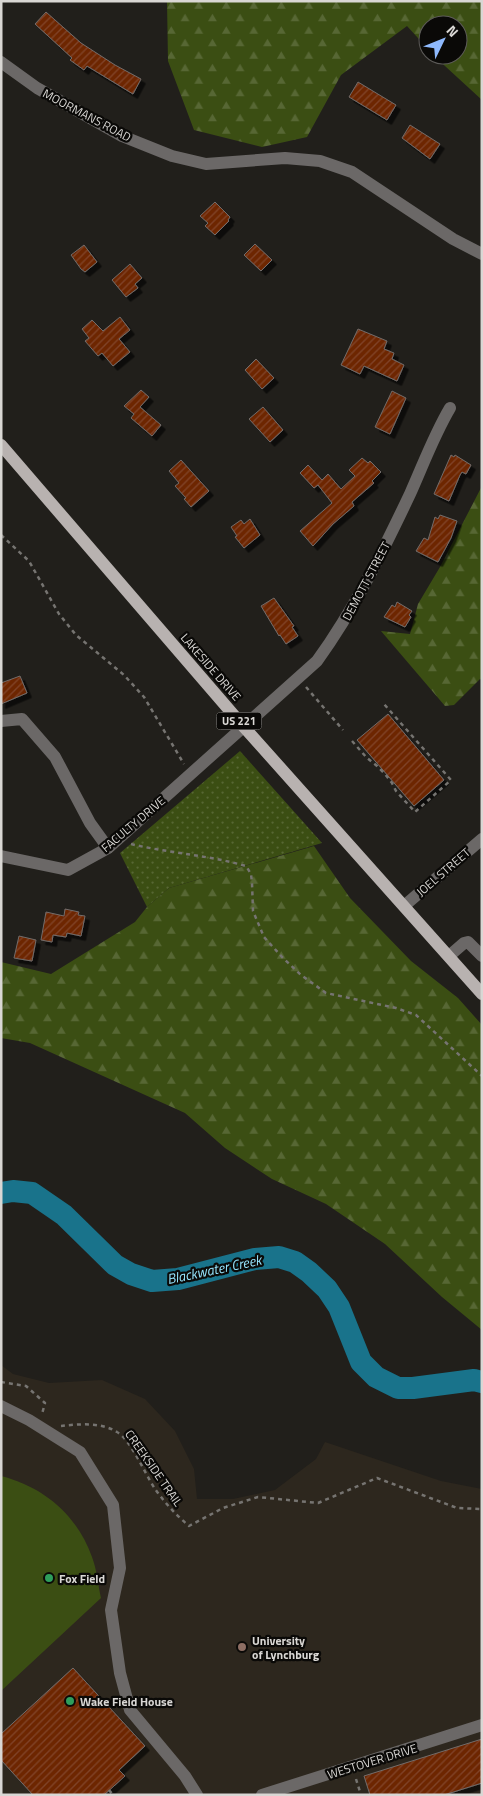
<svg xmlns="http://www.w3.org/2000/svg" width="483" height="1796" font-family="'Titillium Web',sans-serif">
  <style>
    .built { fill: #2d271e }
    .grass { fill: url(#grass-dots) }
    .forest { fill: url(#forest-firs) }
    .garden { fill: #3b4e13 }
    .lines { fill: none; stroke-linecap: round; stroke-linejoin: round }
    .river { stroke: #19738b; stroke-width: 22 }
    .building { fill: url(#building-hatch); stroke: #726c6a; filter: url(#shadow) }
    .path { stroke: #767471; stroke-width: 2.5; stroke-dasharray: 4 4; stroke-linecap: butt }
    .minor { stroke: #6b6867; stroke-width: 12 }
    .major { stroke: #b8b2b0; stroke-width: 12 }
    .leisure-dot { fill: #2e9e5b; stroke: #0a0907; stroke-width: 2 }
    .education-dot { fill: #8d6e63; stroke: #0a0907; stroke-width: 2 }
    .labels { text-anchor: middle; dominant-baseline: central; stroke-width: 4.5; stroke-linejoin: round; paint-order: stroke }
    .shield { fill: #0a0907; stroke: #9b9996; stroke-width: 1 }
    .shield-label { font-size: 11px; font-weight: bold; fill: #d9d7d4 }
    .street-label { font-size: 12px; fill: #d9d7d4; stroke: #0a0907 }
    .poi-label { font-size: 12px; font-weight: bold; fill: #d9d7d4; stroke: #0a0907; text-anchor: start }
    .water-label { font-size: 14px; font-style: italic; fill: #95e3fc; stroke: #0a0907 }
  </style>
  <defs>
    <pattern id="grass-dots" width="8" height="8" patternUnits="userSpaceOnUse" patternTransform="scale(1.25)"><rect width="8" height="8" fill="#3b4e13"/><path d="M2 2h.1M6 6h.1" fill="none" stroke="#576734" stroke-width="1.8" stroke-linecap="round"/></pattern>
    <pattern id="forest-firs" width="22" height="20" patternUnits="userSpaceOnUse" patternTransform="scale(1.25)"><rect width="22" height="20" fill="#3b4e13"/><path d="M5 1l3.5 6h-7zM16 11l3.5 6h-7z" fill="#576734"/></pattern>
    <pattern id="building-hatch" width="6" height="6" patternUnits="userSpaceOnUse" patternTransform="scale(1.25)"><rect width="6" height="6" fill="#6d2603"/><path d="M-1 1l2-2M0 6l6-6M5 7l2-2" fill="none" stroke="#814527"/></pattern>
    <filter id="shadow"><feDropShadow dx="4.5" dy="4.5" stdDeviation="0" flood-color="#0009"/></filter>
  </defs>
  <rect width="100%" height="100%" fill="#211f1b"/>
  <polygon class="built" points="1,1365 13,1374 49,1383 102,1380 145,1399 175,1431 194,1469 197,1499 233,1499 275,1490 316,1459 325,1442 441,1481 482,1489 482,1795 1,1795"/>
  <polygon class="grass" points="240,751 322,843 169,888 147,907 120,853"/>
  <g class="forest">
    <polygon points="167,1 482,1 482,100 433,55 458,55 458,25 428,25 428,49 407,26 341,75 307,137 262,147 194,130 168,61"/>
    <polygon points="482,486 482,680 480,679 454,705 445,706 381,631 410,634 418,604 440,567"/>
    <polygon points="314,846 350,898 411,961 458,998 482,1025 482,1330 442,1297 385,1244 326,1204 272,1179 225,1148 185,1113 30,1043 1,1038 1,962 51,974 135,922 147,907 169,888"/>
  </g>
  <path class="garden" d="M 1,1476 C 44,1487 77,1515 92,1557 C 97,1570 98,1585 101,1598 L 1,1691 Z"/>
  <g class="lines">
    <polyline class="river" points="1,1193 13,1191 32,1193 64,1215 115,1265 131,1274 152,1281 178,1279 255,1259 279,1257 295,1262 309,1272 327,1289 339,1307 361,1362 376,1377 398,1388 413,1388 474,1380 482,1382"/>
  </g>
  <g class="building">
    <polygon points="46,12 81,43 115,65 141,79 133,94 87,66 84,70 70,60 72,58 35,24"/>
    <polygon points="358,82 396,105 387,120 349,97"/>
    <polygon points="410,125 440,144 430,159 402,138"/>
    <polygon points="215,202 230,217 228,220 229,221 215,235 205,226 208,223 200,216"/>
    <polygon points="255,244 272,260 261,271 244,255"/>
    <polygon points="84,245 97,262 85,272 81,269 71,255"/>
    <polygon points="130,264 142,278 135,284 138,288 126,297 112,280"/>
    <polygon points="120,317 130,330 119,339 130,352 113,366 102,353 98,356 85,341 89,338 82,329 92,320 103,331"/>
    <polygon points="358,329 387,341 384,349 394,353 392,359 404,365 397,381 364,366 360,374 341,365"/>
    <polygon points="256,359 274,378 262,389 245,370"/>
    <polygon points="141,390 149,397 140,407 161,425 152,436 131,418 134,414 124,406"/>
    <polygon points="392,391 406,398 390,434 375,427"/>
    <polygon points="263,407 283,430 270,442 249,419"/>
    <polygon points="451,455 454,457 455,455 471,465 466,474 462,472 460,475 449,501 434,494"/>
    <polygon points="362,458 368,463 370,461 381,472 372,481 374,483 352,502 354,506 333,524 313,546 300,531 332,503 318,485 314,488 300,473 308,465 322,480 328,474 341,489 355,476 349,470"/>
    <polygon points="181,460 209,491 191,507 184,499 186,498 175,486 179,483 169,471"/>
    <polygon points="440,515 457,521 451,538 438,562 416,551 424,538 428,540 435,517 438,519"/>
    <polygon points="250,519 260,535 244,548 235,537 237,536 231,527 241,520 244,524"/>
    <polygon points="274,598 294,626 292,627 298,636 286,644 280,635 279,636 261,606"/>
    <polygon points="397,602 412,611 409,615 411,617 405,627 384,617 392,605 395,607"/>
    <polygon points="20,676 27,693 1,704 1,683"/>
    <polygon points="388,714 444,780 414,806 357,740"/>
    <polygon points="65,909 79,912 78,915 85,916 81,936 67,933 66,937 53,935 52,942 41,940 46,912 64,916"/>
    <polygon points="19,936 36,940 32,961 14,958"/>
    <polygon points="73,1668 145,1746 119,1770 125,1776 104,1795 33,1795 1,1760 1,1734"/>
    <polygon points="482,1739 482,1783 444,1795 370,1795 364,1776"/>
  </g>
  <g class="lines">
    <g class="path">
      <polyline points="1,535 29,561 59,614 76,635 124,675 144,697 184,764"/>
      <polyline points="306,687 343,730"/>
      <polyline points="352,741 367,758 377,766 385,774 392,783 396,791 415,812 451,780 384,704"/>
      <path d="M 131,844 C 168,853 208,855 246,866 L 251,874 L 252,883 L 253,911 L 264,937 L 282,957 L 301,975 L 326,993 L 396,1008 L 416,1015 L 482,1076"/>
      <polyline points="1,1382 26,1386 45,1403 42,1414"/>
      <path d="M 61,1426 C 79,1424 101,1422 117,1432 C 131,1440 145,1474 155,1489 C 165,1503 176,1515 189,1526 L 223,1508 L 258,1497 L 318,1503 L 377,1478 L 457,1508 L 482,1509"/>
      <polyline points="356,1779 361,1795"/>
      <polyline points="109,1790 113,1795"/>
    </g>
    <g class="minor">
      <polyline points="1,62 37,88 122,136 172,156 206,164 285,158 320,161 352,172 453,239 482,254"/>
      <polyline points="1,721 22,719 55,757 90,823 108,848"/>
      <path d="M 1,856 L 68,870 L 108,848 L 317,661 C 354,610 383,551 410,494 C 423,465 434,435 450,408"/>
      <polyline points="404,906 482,839"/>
      <polyline points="449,956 464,943 468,942 482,956"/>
      <polyline points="1,1406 29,1420 80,1452 113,1505 120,1568 111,1610 120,1673 130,1710 185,1776 197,1795"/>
      <polyline points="262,1795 482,1725"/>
    </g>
    <polyline class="major" points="1,445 244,727 482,994"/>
  </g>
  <g class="leisure-dot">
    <circle cx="49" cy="1578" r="5"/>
    <circle cx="70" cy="1701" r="5"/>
  </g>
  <circle class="education-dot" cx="242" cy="1647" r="5"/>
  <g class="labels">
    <rect class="shield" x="216.5" y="712.5" width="45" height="17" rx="4"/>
    <g class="shield-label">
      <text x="239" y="721">US 221</text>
    </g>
    <g class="street-label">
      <text transform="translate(87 115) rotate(28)">MOORMANS ROAD</text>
      <text transform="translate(366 581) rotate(-62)">DEMOTT STREET</text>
      <text transform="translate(211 667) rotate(49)">LAKESIDE DRIVE</text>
      <text transform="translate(133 824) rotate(-40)">FACULTY DRIVE</text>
      <text transform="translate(443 872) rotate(-41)">JOEL STREET</text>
      <text transform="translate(154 1468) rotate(55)">CREEKSIDE TRAIL</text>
      <text transform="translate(372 1761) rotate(-17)">WESTOVER DRIVE</text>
    </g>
    <g class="poi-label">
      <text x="59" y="1578">Fox Field</text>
      <text x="252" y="1640">University<tspan x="252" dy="14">of Lynchburg</tspan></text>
      <text x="80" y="1701">Wake Field House</text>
    </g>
    <g class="water-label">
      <text transform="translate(214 1269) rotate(-12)">Blackwater Creek</text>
    </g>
  </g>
  <rect width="483" height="1796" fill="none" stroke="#d9d7d4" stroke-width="5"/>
  <g transform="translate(443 40) rotate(47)"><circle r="24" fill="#0a0907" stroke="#5d5b59"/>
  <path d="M0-4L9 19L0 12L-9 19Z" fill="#8eb9fc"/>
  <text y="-8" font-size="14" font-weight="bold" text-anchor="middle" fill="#d9d7d4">N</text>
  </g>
</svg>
